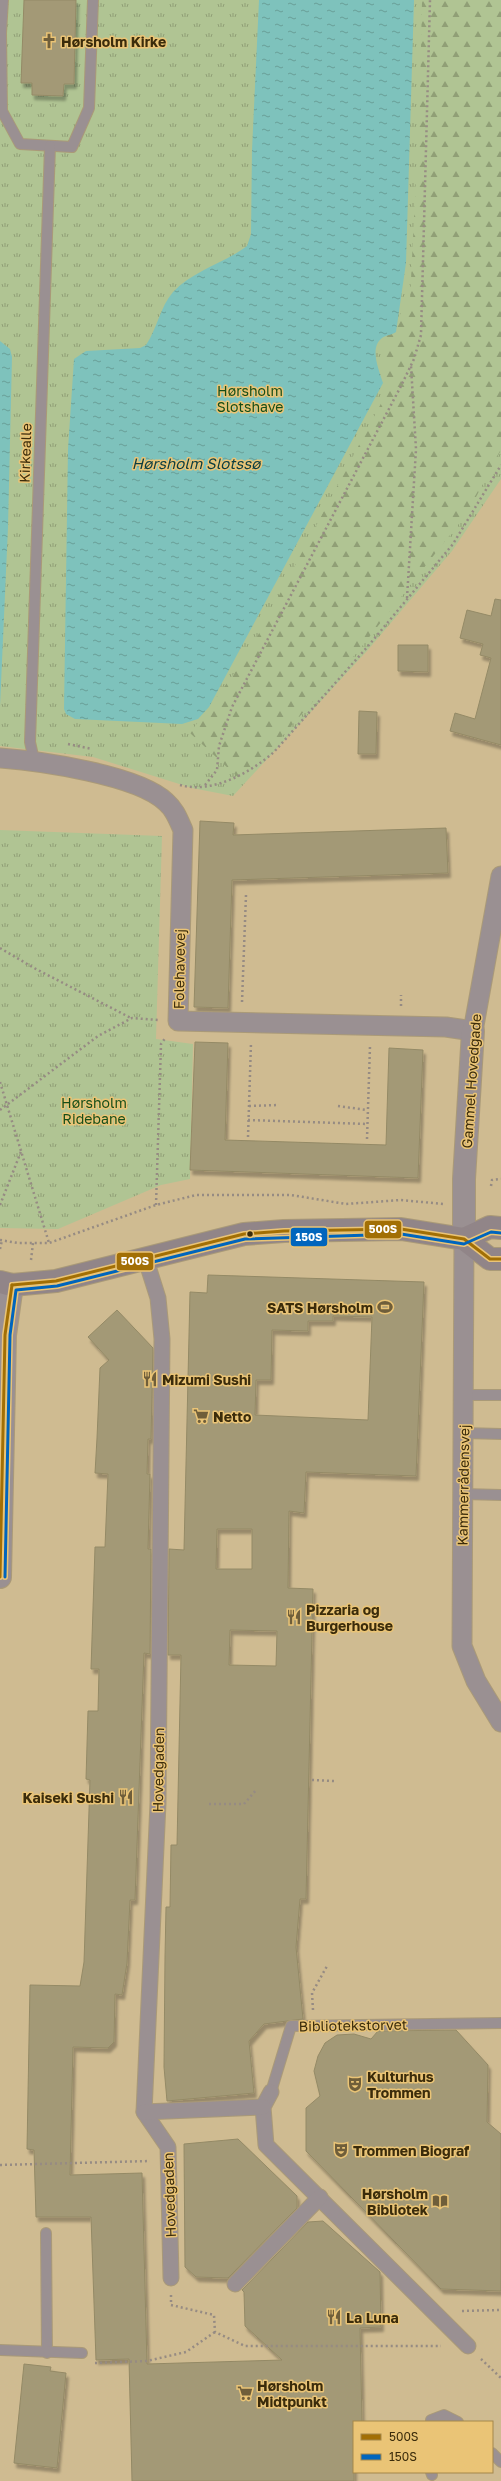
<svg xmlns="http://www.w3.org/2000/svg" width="501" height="2481" font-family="'Golos Text',sans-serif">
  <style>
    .grass { fill: url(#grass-tufts) }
    .forest { fill: url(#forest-firs) }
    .water { fill: url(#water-ripples) }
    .building { fill: #a39976; stroke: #948a66; fill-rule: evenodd; filter: url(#shadow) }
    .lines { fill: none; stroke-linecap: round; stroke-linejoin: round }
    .service-casing { stroke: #aa9a78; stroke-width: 12 }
    .pedestrian-casing { stroke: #aa9a78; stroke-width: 17 }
    .minor-casing { stroke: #aa9a78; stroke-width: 21 }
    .tertiary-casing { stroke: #aa9a78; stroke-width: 24 }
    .secondary-casing { stroke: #aa9a78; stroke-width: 24 }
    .path { stroke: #968b83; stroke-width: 2.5; stroke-dasharray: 2 3; stroke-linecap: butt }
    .service { stroke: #9a9092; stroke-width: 10 }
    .pedestrian { stroke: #9a9092; stroke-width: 15 }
    .minor { stroke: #9a9092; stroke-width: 19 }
    .tertiary { stroke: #9a9092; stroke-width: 22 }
    .secondary { stroke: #918588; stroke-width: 22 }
    .bus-1-casing { stroke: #eac476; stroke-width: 6 }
    .bus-2-casing { stroke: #eac476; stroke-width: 6 }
    .bus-1 { stroke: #a26f05; stroke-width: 3 }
    .bus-2 { stroke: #0065bd; stroke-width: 3 }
    .bus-dot { fill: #3b2c0b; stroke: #eac476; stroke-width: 1.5 }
    .labels { text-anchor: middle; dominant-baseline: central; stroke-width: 3; stroke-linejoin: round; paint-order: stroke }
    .poi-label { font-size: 14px; font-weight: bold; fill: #3b2c0b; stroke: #eac476; text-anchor: start }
    .park-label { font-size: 14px; fill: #164e19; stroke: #eac476 }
    .street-label { font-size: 14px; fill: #3b2c0b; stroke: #eac476 }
    .water-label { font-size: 15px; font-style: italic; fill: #0a3d41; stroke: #eac476 }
    .line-badge { stroke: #eac476; stroke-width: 1.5 }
    .badge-label { font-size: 11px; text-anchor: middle; font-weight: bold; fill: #fff }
  </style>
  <defs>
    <pattern id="grass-tufts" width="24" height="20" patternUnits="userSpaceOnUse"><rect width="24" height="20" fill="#b0c493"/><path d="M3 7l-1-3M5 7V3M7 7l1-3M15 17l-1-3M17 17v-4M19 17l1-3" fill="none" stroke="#909f76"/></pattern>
    <pattern id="forest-firs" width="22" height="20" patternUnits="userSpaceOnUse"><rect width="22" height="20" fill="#b0c493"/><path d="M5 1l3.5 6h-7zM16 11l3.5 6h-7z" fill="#909f76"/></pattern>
    <pattern id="water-ripples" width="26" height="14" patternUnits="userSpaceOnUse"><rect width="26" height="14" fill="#7ec2bc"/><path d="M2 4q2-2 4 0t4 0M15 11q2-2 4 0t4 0" fill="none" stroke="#689e97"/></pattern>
    <filter id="shadow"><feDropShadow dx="2.5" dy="4.5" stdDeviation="1" flood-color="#0004"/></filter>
  </defs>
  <rect width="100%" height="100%" fill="#cfbb91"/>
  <g class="grass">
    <polygon points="0,0 501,0 501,479 452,551 367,651 233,796 192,788 93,757 0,746"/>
    <polygon points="0,830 162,836 156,1039 193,1044 190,1179 161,1185 58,1229 0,1228"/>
  </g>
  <polygon class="forest" points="422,0 501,0 501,450 468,512 359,650 242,781 190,733 247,656 385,396 385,337 410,300 420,97"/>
  <g class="water">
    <path d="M 259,0 L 414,0 L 406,263 L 396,332 C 392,335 386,335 382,338 C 369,348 379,370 383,383 L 209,707 L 198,719 L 182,724 L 75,719 L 66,714 L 64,709 L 68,449 L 74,359 L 86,351 L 140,348 L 146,345 C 157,329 160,307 173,292 C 194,270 223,264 247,246 L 251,234 L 252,150 Z"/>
    <polygon points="0,341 10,349 12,357 8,527 0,706"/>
  </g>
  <g class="building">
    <polygon points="24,0 76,0 74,84 64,84 63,96 32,95 32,83 21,83"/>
    <polygon points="495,599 501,600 501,745 450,731 455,713 475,719 491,658 480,655 483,644 460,638 467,610 491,616"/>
    <polygon points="398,645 428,645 428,672 398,671"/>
    <polygon points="359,711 377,712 376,754 358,754"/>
    <polygon points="200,821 234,823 233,835 446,828 448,873 232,880 228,1008 194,1007"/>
    <polygon points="195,1042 228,1043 225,1140 386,1145 389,1048 423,1050 418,1178 190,1170"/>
    <path d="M 208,1275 L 424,1282 L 416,1476 L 306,1472 L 304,1513 L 289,1511 L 288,1588 L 313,1589 L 306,1899 L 300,1899 L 296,1947 L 303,2019 L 264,2024 L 249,2041 L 254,2093 L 167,2101 L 164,2067 L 165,1957 L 166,1907 L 170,1907 L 171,1845 L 177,1845 L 181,1655 L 168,1655 L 169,1549 L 184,1550 L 190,1292 L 207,1293 ZM 333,1316 L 372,1317 L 368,1420 L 255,1415 L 256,1380 L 271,1380 L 272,1330 L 308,1331 L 308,1321 L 333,1321 ZM 217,1529 L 252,1529 L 252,1569 L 216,1569 ZM 230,1630 L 277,1631 L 276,1666 L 229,1665 Z"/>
    <polygon points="117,1310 153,1348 151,1439 148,1439 147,1474 150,1474 148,1549 151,1549 150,1654 144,1653 135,1900 130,1900 127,1963 122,1995 115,1994 114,2042 108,2048 73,2047 70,2175 142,2173 147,2364 282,2360 245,2326 244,2292 242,2290 308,2222 323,2221 380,2272 381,2327 360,2328 362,2422 354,2422 354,2481 132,2481 129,2359 96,2360 91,2217 36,2217 34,2150 27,2149 30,1985 80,1986 84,1962 90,1780 86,1779 88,1711 98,1711 99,1669 91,1669 95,1547 105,1547 108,1474 95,1473 97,1438 100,1368 109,1360 88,1337"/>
    <polygon points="456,2030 488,2065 487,2122 501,2134 501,2291 441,2289 306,2151 306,2108 320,2096 314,2071 318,2056 325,2043 337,2035 354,2034 371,2039 378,2031"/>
    <polygon points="238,2139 297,2196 297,2208 228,2278 196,2277 185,2267 184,2144"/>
    <polygon points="24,2364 51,2367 50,2371 66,2373 57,2468 14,2463"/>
  </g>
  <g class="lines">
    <g class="service-casing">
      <g id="service">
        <polyline points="3,0 1,33 2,111 20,144 72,147 89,108 93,0"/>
        <polyline points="34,760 30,742 50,146"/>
        <polyline points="463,1395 501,1395"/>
        <polyline points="464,1433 501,1434"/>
        <polyline points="464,1494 501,1495"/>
        <polyline points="271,2092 291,2026 501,2023"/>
        <polyline points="46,2233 47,2353"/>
        <polyline points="0,2350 82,2353"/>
        <polyline points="431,2422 431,2420 444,2415 458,2422"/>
        <polyline points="492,2453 501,2462"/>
        <polyline points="431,2472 432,2475"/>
      </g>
    </g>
    <g class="pedestrian-casing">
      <g id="pedestrian">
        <polyline points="145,1257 158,1298 162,1339 158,1803 144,2112 168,2147 171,2278"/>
        <polyline points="271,2092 263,2107 266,2145 468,2346"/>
        <polyline points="144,2112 263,2107"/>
        <polyline points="235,2284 320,2197"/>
      </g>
    </g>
    <g class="minor-casing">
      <g id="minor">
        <path d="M 0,758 C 40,761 138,775 166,802 C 175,810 178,819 183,830 L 178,1021 L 446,1027 L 473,1031 L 501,876"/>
        <polyline points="464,1239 462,1646 476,1681 501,1722"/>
      </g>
    </g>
    <g class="tertiary-casing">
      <g id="tertiary">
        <polyline points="464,1239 464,1179 473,1031"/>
        <polyline points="0,1577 5,1335 12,1285"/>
      </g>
    </g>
    <g class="secondary-casing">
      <g id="secondary">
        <polyline points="464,1239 490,1227 501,1228"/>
        <polyline points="0,1282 12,1285 56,1281 244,1234 284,1231 401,1229 464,1239 490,1259 501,1259"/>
      </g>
    </g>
    <g class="path">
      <polyline points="407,598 416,449 411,366"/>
      <polyline points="68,744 92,749"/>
      <path d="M 180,785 C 212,794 250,773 274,752 L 369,645 L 453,544 L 501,465"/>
      <polyline points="205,785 217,770 219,746 232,707 401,386 414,359 421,335 430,0"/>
      <polyline points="0,948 34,968 131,1018"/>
      <polyline points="242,1002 246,895"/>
      <polyline points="401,1006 401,995"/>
      <polyline points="0,1082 49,1243"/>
      <polyline points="249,1106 279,1105"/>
      <polyline points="338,1106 367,1110"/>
      <polyline points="0,1110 98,1036 132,1018 158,1020"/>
      <polyline points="248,1120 367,1124"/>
      <polyline points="248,1137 251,1043"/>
      <polyline points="367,1139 370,1046"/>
      <polyline points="491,1186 492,1180 501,1179"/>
      <polyline points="0,1205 22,1149"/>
      <polyline points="156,1205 161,1044 166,1037"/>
      <polyline points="0,1240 18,1243 49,1243 156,1205 196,1195 291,1195 346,1204 401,1200 443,1204"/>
      <polyline points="0,1249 2,1240"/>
      <polyline points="31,1260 33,1243"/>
      <polyline points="312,1780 334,1781"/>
      <polyline points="209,1804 244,1804 257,1789"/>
      <polyline points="313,2010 312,1993 327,1966"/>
      <polyline points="0,2165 150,2161"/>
      <polyline points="171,2295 171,2305 214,2315 215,2332 245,2346 441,2346"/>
      <polyline points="462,2311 501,2310"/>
      <polyline points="481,2359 501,2378"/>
      <polyline points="95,2363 147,2361 186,2352 215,2332"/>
    </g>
    <use href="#service" class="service"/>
    <use href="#pedestrian" class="pedestrian"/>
    <use href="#minor" class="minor"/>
    <use href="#tertiary" class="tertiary"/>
    <use href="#secondary" class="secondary"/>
    <g class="bus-1-casing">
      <g id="bus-1">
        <polyline points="12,1285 56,1281 244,1234 284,1231 401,1229 464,1239 490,1259 501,1259"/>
        <polyline points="0,1577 5,1335 12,1285"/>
      </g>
    </g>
    <g class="bus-2-casing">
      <polyline id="bus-2" points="5,1577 10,1335 16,1290 57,1286 245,1239 401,1234 464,1244 491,1232 501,1233"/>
    </g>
    <use href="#bus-1" class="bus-1"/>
    <use href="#bus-2" class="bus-2"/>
  </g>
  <defs>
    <g id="church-bare" transform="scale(1.2)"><path d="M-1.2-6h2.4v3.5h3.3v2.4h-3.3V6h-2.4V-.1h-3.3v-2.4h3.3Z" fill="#6f5e3a" stroke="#eac476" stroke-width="2.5" paint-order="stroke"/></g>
    <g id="stadium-bare" transform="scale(1.2)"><path d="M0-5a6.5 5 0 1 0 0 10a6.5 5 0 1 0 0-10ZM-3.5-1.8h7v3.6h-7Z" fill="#6f5e3a" stroke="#eac476" stroke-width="2.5" paint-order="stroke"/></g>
    <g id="restaurant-bare" transform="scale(1.2)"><path d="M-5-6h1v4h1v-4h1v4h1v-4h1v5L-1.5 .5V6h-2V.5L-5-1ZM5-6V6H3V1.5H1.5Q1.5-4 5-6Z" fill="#6f5e3a" stroke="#eac476" stroke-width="2.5" paint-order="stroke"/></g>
    <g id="supermarket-bare" transform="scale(1.2)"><path d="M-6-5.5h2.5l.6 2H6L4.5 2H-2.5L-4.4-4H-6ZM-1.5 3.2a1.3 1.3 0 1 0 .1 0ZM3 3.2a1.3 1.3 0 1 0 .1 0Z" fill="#6f5e3a" stroke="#eac476" stroke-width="2.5" paint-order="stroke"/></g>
    <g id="theatre-bare" transform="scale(1.2)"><path d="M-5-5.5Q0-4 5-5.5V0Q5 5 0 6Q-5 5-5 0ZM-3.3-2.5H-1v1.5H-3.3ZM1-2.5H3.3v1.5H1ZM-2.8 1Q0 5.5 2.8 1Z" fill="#6f5e3a" stroke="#eac476" stroke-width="2.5" paint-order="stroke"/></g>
    <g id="library-bare" transform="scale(1.2)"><path d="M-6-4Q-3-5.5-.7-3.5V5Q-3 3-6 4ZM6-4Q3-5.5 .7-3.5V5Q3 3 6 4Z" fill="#6f5e3a" stroke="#eac476" stroke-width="2.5" paint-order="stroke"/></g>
  </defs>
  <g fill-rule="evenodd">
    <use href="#church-bare" x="49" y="41"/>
    <use href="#stadium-bare" x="385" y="1307"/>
    <use href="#restaurant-bare" x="150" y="1379"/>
    <use href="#supermarket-bare" x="201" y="1416"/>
    <use href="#restaurant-bare" x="294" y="1617"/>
    <use href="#restaurant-bare" x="126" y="1797"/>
    <use href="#theatre-bare" x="355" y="2084"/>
    <use href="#theatre-bare" x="341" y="2150"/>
    <use href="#library-bare" x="440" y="2201"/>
    <use href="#restaurant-bare" x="334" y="2317"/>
    <use href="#supermarket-bare" x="245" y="2393"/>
  </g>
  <circle class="bus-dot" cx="250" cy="1234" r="3.5"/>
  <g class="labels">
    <g class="poi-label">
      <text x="61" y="41">Hørsholm Kirke</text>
      <text x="373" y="1307" text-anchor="end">SATS Hørsholm</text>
      <text x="162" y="1379">Mizumi Sushi</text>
      <text x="213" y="1416">Netto</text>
      <text x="306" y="1609">Pizzaria og<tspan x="306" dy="16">Burgerhouse</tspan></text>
      <text x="114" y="1797" text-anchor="end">Kaiseki Sushi</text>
      <text x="367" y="2076">Kulturhus<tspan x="367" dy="16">Trommen</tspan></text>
      <text x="353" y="2150">Trommen Biograf</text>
      <text x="428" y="2193" text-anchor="end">Hørsholm<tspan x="428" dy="16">Bibliotek</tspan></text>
      <text x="346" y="2317">La Luna</text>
      <text x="257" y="2385">Hørsholm<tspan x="257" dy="16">Midtpunkt</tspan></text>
    </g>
    <g class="park-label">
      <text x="250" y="390">Hørsholm<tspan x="250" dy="16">Slotshave</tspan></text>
      <text x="94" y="1102">Hørsholm<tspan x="94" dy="16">Ridebane</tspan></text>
    </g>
    <g class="street-label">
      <text transform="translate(25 453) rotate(-88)">Kirkealle</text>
      <text transform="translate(179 969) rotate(-89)">Folehavevej</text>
      <text transform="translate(471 1081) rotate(-86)">Gammel Hovedgade</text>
      <text transform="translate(463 1485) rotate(-89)">Kammerrådensvej</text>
      <text transform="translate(158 1770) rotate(-89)">Hovedgaden</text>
      <text transform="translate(353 2025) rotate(-1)">Bibliotekstorvet</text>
      <text transform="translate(169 2195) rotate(-92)">Hovedgaden</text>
    </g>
    <g class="water-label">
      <text x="196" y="463">Hørsholm Slotssø</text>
    </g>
  </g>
  <g class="line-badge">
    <rect x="364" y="1220" width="38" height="19" rx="4" fill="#a26f05"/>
    <rect x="290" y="1227" width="38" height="20" rx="4" fill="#0065bd"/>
    <rect x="116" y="1252" width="38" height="19" rx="4" fill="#a26f05"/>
  </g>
  <g class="badge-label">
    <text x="383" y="1233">500S</text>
    <text x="309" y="1241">150S</text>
    <text x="135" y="1265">500S</text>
  </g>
  <rect x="353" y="2421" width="140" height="52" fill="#eac476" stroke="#a4874b"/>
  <rect x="361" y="2434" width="20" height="6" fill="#a26f05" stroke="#a4874b"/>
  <text x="389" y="2441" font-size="12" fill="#3b2c0b">500S</text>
  <rect x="361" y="2454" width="20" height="6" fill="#0065bd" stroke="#a4874b"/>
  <text x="389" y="2461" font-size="12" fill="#3b2c0b">150S</text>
</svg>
